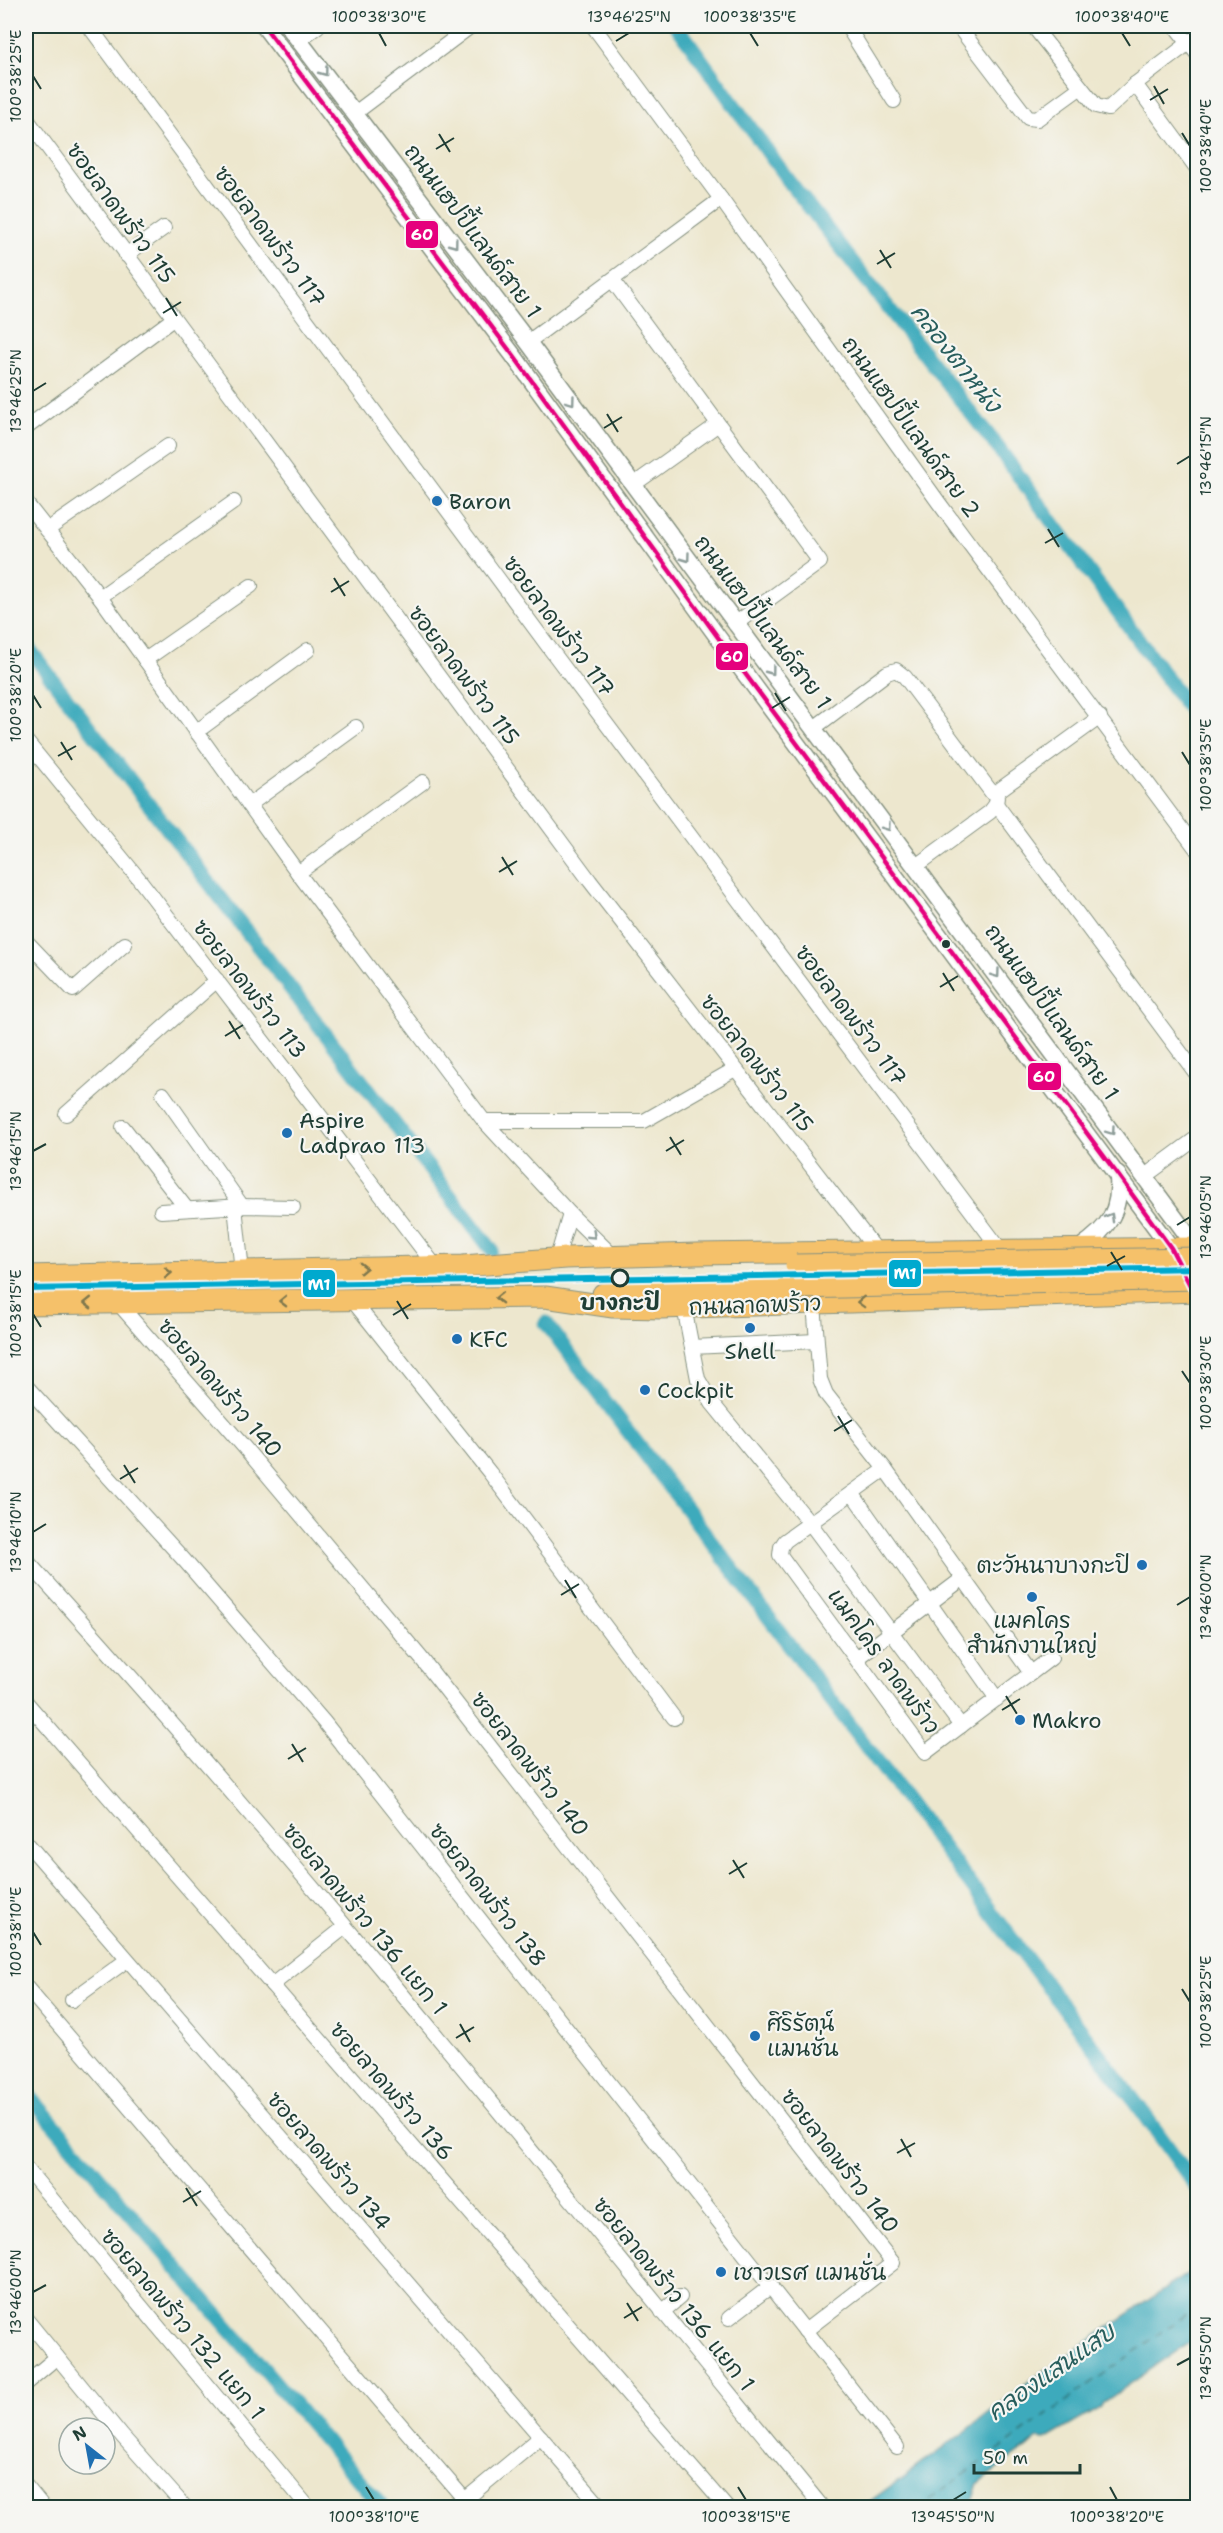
<svg xmlns="http://www.w3.org/2000/svg" width="1223" height="2533" font-family="'Shantell Sans','Playpen Sans Thai',sans-serif">
  <style>
    .water { fill: #3daabc; stroke: #2e7478; stroke-width: 1.5 }
    .lines { fill: none; stroke-linecap: round; stroke-linejoin: round }
    .canal { stroke: #3daabc; stroke-width: 15 }
    .ferry { stroke: #285e5d; stroke-width: 1.5; stroke-dasharray: 8 6; stroke-linecap: butt }
    .minor-casing { stroke: #869281; stroke-width: 16 }
    .tertiary-casing { stroke: #869281; stroke-width: 19 }
    .primary-casing { stroke: #869281; stroke-width: 23 }
    .minor { stroke: #fff; stroke-width: 14 }
    .tertiary { stroke: #fff; stroke-width: 16 }
    .primary { stroke: #f5c16b; stroke-width: 21 }
    .primary-bridge-casing { stroke: #869281; stroke-width: 23; stroke-linecap: butt }
    .primary-bridge { stroke: #f5c16b; stroke-width: 21 }
    .bus-1-casing { stroke: #f6f6f2; stroke-width: 9 }
    .bus-1 { stroke: #e5007d; stroke-width: 4.5 }
    .metro-1-casing { stroke: #f6f6f2; stroke-width: 10 }
    .metro-1 { stroke: #00a9ce; stroke-width: 6 }
    .oneway { stroke: #8f9e9a }
    .oneway2 { stroke: #7f784d }
    .ticks { fill: none; stroke: #1f3d34; stroke-width: 2 }
    .poi-dot { fill: #1f6fb2; stroke: #f6f6f2; stroke-width: 2 }
    .bus-dot { fill: #1f3d34; stroke: #f6f6f2; stroke-width: 2 }
    .stop-dot { fill: #f6f6f2; stroke: #1f3d34; stroke-width: 3 }
    .labels { text-anchor: middle; dominant-baseline: central; stroke-width: 4.5; stroke-linejoin: round; paint-order: stroke }
    .street-label { font-size: 22px; fill: #1f3d34; stroke: #f6f6f2 }
    .poi-label { font-size: 22px; fill: #1f3d34; stroke: #f6f6f2; text-anchor: start }
    .stop-label { font-size: 22px; font-weight: bold; fill: #1f3d34; stroke: #f6f6f2 }
    .water-label { font-size: 24px; font-style: italic; fill: #285e5d; stroke: #f6f6f2 }
    .line-badge { stroke: #f6f6f2; stroke-width: 2 }
    .badge-label { font-size: 16px; text-anchor: middle; font-weight: bold; fill: #fff }
    .neatline { fill: none; stroke: #1f3d34; stroke-width: 2 }
    .ticks-label { font-size: 15px; text-anchor: middle; fill: #1f3d34 }
  </style>
  <rect width="100%" height="100%" fill="#f6f6f2"/>
  <filter id="ink" filterUnits="userSpaceOnUse"><feTurbulence type="fractalNoise" baseFrequency=".0167" numOctaves="2"/><feDisplacementMap in="SourceGraphic" scale="12" xChannelSelector="R" yChannelSelector="G"/><feConvolveMatrix kernelMatrix="1 2 1 2 8 2 1 2 1" color-interpolation-filters="sRGB"/></filter>
  <filter id="wash" filterUnits="userSpaceOnUse"><feTurbulence type="fractalNoise" baseFrequency=".008" numOctaves="4" result="noise"/><feDisplacementMap in="SourceGraphic" scale="24" xChannelSelector="R" yChannelSelector="G"/><feGaussianBlur stdDeviation="1.35" result="paint"/><feColorMatrix in="noise" values="0 0 0 0 0 0 0 0 0 0 0 0 0 0 0 0 0 1.4 0 .05"/><feComposite in="paint" operator="in"/></filter>
  <g filter="url(#wash)">
    <rect width="100%" height="100%" fill="#ede7ce"/>
    <polygon class="water" points="1197,2267 1197,2337 1103,2403 1100,2408 1045,2440 1038,2439 978,2483 973,2499 961,2507 862,2507 966,2431 1025,2384"/>
    <g class="lines">
      <g class="canal">
        <polyline points="677,26 788,180 996,445 1198,721"/>
        <polyline points="26,645 491,1249"/>
        <polyline points="546,1323 1142,2111 1198,2189"/>
        <polyline points="26,2092 383,2508"/>
      </g>
      <polyline class="ferry" points="918,2508 1198,2306"/>
    </g>
  </g>
  <g filter="url(#ink)">
    <g class="lines">
      <g class="minor-casing">
        <g id="minor">
          <polyline points="89,26 551,650 1000,1249"/>
          <polyline points="593,26 721,199 939,503 1198,851"/>
          <polyline points="847,26 894,101"/>
          <polyline points="958,26 1028,118 1037,119 1081,87"/>
          <polyline points="1033,26 1096,106 1108,109 1135,84 1198,36"/>
          <polyline points="1175,26 1198,55"/>
          <polyline points="299,40 318,26"/>
          <polyline points="1135,84 1198,170"/>
          <polyline points="355,113 471,26"/>
          <polyline points="26,118 590,881 877,1251"/>
          <polyline points="126,255 164,228"/>
          <polyline points="613,281 820,562 735,624"/>
          <polyline points="528,342 721,199"/>
          <polyline points="26,428 173,319"/>
          <polyline points="633,485 717,425"/>
          <polyline points="26,503 100,597 298,873 484,1121 570,1214 614,1257"/>
          <polyline points="47,530 168,446"/>
          <polyline points="100,597 234,502"/>
          <polyline points="145,660 251,586"/>
          <polyline points="814,728 887,673 896,670 905,677 992,793 998,791 1100,717"/>
          <polyline points="196,732 308,650"/>
          <polyline points="26,741 139,879 436,1267"/>
          <polyline points="996,804 1198,1076"/>
          <polyline points="249,805 356,727"/>
          <polyline points="916,866 990,812 996,804 997,797"/>
          <polyline points="298,873 423,782"/>
          <polyline points="26,941 73,990 125,944"/>
          <polyline points="163,1094 242,1206"/>
          <polyline points="66,1114 217,980"/>
          <polyline points="484,1121 644,1121 735,1069"/>
          <polyline points="123,1127 186,1208"/>
          <polyline points="1145,1176 1198,1137"/>
          <polyline points="235,1207 242,1271"/>
          <polyline points="161,1211 242,1206 293,1207"/>
          <polyline points="557,1258 570,1214"/>
          <polyline points="353,1301 490,1473 674,1718"/>
          <polyline points="118,1303 244,1447 421,1658 893,2263 805,2331"/>
          <polyline points="814,1304 820,1379 826,1394 885,1469 1031,1673"/>
          <polyline points="684,1307 698,1379 712,1403 810,1523 961,1726"/>
          <polyline points="692,1347 816,1341"/>
          <polyline points="26,1386 185,1561 324,1722 897,2447"/>
          <polyline points="885,1469 785,1541 781,1547 780,1555 925,1753 1051,1658"/>
          <polyline points="852,1493 997,1699"/>
          <path d="M 26,1560 C 304,1865 561,2188 823,2508"/>
          <polyline points="857,1658 962,1579"/>
          <polyline points="26,1702 727,2508"/>
          <polyline points="26,1842 602,2508"/>
          <polyline points="272,1985 345,1927"/>
          <polyline points="26,1987 472,2508"/>
          <polyline points="72,2000 127,1960"/>
          <polyline points="26,2168 309,2508"/>
          <polyline points="662,2312 680,2297"/>
          <polyline points="729,2318 771,2286"/>
          <polyline points="26,2319 122,2436 186,2508"/>
          <polyline points="26,2383 57,2357"/>
          <polyline points="26,2486 44,2508"/>
          <polyline points="466,2499 541,2437"/>
        </g>
      </g>
      <g class="tertiary-casing">
        <g id="tertiary">
          <polyline points="264,26 513,355 717,636 1171,1248"/>
          <polyline points="288,26 528,342 1197,1248"/>
          <path d="M 1080,1248 C 1109,1228 1121,1211 1118,1175"/>
        </g>
      </g>
      <g class="primary-casing">
        <g id="primary">
          <polyline points="26,1276 463,1266 566,1258 696,1254 1198,1248"/>
          <polyline points="603,1294 798,1288"/>
          <polyline points="26,1304 545,1297 613,1307 661,1308 1198,1291"/>
        </g>
      </g>
      <use href="#minor" class="minor"/>
      <use href="#tertiary" class="tertiary"/>
      <use href="#primary" class="primary"/>
      <g class="primary-bridge-casing">
        <g id="primary-bridge">
          <polyline points="796,1265 1198,1258"/>
          <polyline points="798,1288 1198,1279"/>
        </g>
      </g>
      <use href="#primary-bridge" class="primary-bridge"/>
      <g class="bus-1-casing">
        <polyline id="bus-1" points="264,26 513,355 717,636 1118,1175 1171,1248 1193,1291"/>
      </g>
      <use href="#bus-1" class="bus-1"/>
      <g class="metro-1-casing">
        <polyline id="metro-1" points="26,1289 1198,1268"/>
      </g>
      <use href="#metro-1" class="metro-1"/>
    </g>
    <defs><path id="oneway-chevron" d="M-2-3.5L2.5 0L-2 3.5" fill="none" stroke-width="1.6" stroke-linecap="round" stroke-linejoin="round" transform="scale(1.5)"/></defs>
    <g class="oneway">
      <use href="#oneway-chevron" transform="translate(324 72) rotate(53)"/>
      <use href="#oneway-chevron" transform="translate(454 244) rotate(53)"/>
      <use href="#oneway-chevron" transform="translate(571 401) rotate(54)"/>
      <use href="#oneway-chevron" transform="translate(686 558) rotate(54)"/>
      <use href="#oneway-chevron" transform="translate(771 671) rotate(53)"/>
      <use href="#oneway-chevron" transform="translate(887 827) rotate(54)"/>
      <use href="#oneway-chevron" transform="translate(996 974) rotate(54)"/>
      <use href="#oneway-chevron" transform="translate(1111 1131) rotate(54)"/>
      <use href="#oneway-chevron" transform="translate(1110 1217) rotate(-60)"/>
      <use href="#oneway-chevron" transform="translate(592 1235) rotate(44)"/>
    </g>
    <g class="oneway2">
      <use href="#oneway-chevron" transform="translate(363 1268) rotate(-1)"/>
      <use href="#oneway-chevron" transform="translate(168 1273) rotate(-1)"/>
      <use href="#oneway-chevron" transform="translate(499 1298) rotate(179)"/>
      <use href="#oneway-chevron" transform="translate(283 1301) rotate(179)"/>
      <use href="#oneway-chevron" transform="translate(861 1302) rotate(178)"/>
      <use href="#oneway-chevron" transform="translate(88 1303) rotate(179)"/>
    </g>
  </g>
  <path class="ticks" d="M 379,33 L 386,46M 750,33 L 758,46M 1122,33 L 1130,46M 616,41 L 629,33M 33,76 L 41,89M 1154,86 L 1164,104M 1150,100 L 1168,89M 1182,133 L 1190,146M 439,134 L 450,152M 436,149 L 454,138M 880,250 L 891,268M 877,264 L 895,253M 166,298 L 177,316M 163,313 L 181,302M 33,391 L 46,383M 607,414 L 618,432M 604,428 L 622,417M 1177,464 L 1190,456M 1048,529 L 1059,547M 1045,543 L 1063,533M 334,578 L 345,596M 331,592 L 349,581M 775,693 L 786,711M 33,695 L 41,708M 772,708 L 790,697M 61,742 L 72,760M 1182,752 L 1190,765M 58,756 L 76,746M 502,857 L 513,875M 499,872 L 517,861M 943,973 L 954,991M 940,987 L 958,976M 229,1021 L 240,1039M 225,1036 L 243,1025M 670,1137 L 681,1155M 33,1151 L 46,1144M 666,1151 L 684,1140M 1177,1225 L 1190,1217M 1111,1252 L 1122,1270M 1107,1266 L 1125,1256M 397,1301 L 408,1319M 33,1314 L 41,1327M 393,1315 L 411,1304M 1182,1371 L 1190,1383M 838,1416 L 849,1434M 834,1431 L 852,1420M 124,1465 L 135,1483M 120,1479 L 138,1468M 33,1532 L 46,1524M 565,1580 L 576,1598M 561,1595 L 579,1584M 1177,1605 L 1190,1597M 1006,1696 L 1017,1714M 1002,1710 L 1020,1699M 292,1744 L 303,1762M 288,1759 L 306,1748M 733,1860 L 744,1878M 729,1874 L 747,1863M 33,1932 L 41,1945M 1182,1989 L 1190,2002M 460,2024 L 470,2042M 456,2038 L 474,2027M 901,2139 L 911,2157M 897,2153 L 915,2143M 186,2188 L 197,2206M 183,2202 L 201,2191M 33,2292 L 46,2285M 627,2303 L 638,2321M 624,2318 L 642,2307M 1177,2365 L 1190,2358M 366,2487 L 374,2500M 738,2487 L 746,2500M 1110,2487 L 1117,2500M 953,2500 L 966,2492"/>
  <g class="poi-dot">
    <circle cx="437" cy="501" r="6"/>
    <circle cx="287" cy="1133" r="6"/>
    <circle cx="750" cy="1328" r="6"/>
    <circle cx="457" cy="1339" r="6"/>
    <circle cx="645" cy="1390" r="6"/>
    <circle cx="1142" cy="1565" r="6"/>
    <circle cx="1032" cy="1597" r="6"/>
    <circle cx="1020" cy="1720" r="6"/>
    <circle cx="755" cy="2036" r="6"/>
    <circle cx="721" cy="2272" r="6"/>
  </g>
  <circle class="bus-dot" cx="946" cy="944" r="5"/>
  <circle class="stop-dot" cx="620" cy="1278" r="8"/>
  <g class="labels">
    <g class="street-label">
      <text transform="translate(121 213) rotate(54)">ซอยลาดพร้าว 115</text>
      <text transform="translate(473 231) rotate(53)">ถนนแฮปปี้แลนด์สาย 1</text>
      <text transform="translate(270 236) rotate(53)">ซอยลาดพร้าว 117</text>
      <text transform="translate(911 427) rotate(54)">ถนนแฮปปี้แลนด์สาย 2</text>
      <text transform="translate(763 622) rotate(53)">ถนนแฮปปี้แลนด์สาย 1</text>
      <text transform="translate(559 626) rotate(53)">ซอยลาดพร้าว 117</text>
      <text transform="translate(464 675) rotate(53)">ซอยลาดพร้าว 115</text>
      <text transform="translate(250 989) rotate(52)">ซอยลาดพร้าว 113</text>
      <text transform="translate(1052 1012) rotate(54)">ถนนแฮปปี้แลนด์สาย 1</text>
      <text transform="translate(851 1015) rotate(53)">ซอยลาดพร้าว 117</text>
      <text transform="translate(757 1063) rotate(52)">ซอยลาดพร้าว 115</text>
      <text transform="translate(755 1305) rotate(-2)">ถนนลาดพร้าว</text>
      <text transform="translate(220 1388) rotate(49)">ซอยลาดพร้าว 140</text>
      <text transform="translate(884 1661) rotate(54)">แมคโคร ลาดพร้าว</text>
      <text transform="translate(530 1764) rotate(52)">ซอยลาดพร้าว 140</text>
      <text transform="translate(488 1895) rotate(52)">ซอยลาดพร้าว 138</text>
      <text transform="translate(365 1919) rotate(50)">ซอยลาดพร้าว 136 แยก 1</text>
      <text transform="translate(392 2091) rotate(49)">ซอยลาดพร้าว 136</text>
      <text transform="translate(329 2161) rotate(49)">ซอยลาดพร้าว 134</text>
      <text transform="translate(840 2161) rotate(52)">ซอยลาดพร้าว 140</text>
      <text transform="translate(674 2294) rotate(51)">ซอยลาดพร้าว 136 แยก 1</text>
      <text transform="translate(183 2324) rotate(50)">ซอยลาดพร้าว 132 แยก 1</text>
    </g>
    <g class="poi-label">
      <text x="449" y="501">Baron</text>
      <text x="299" y="1120">Aspire<tspan x="299" dy="25">Ladprao 113</tspan></text>
      <text x="469" y="1339">KFC</text>
      <text x="750" y="1351" text-anchor="middle">Shell</text>
      <text x="657" y="1390">Cockpit</text>
      <text x="1130" y="1565" text-anchor="end">ตะวันนาบางกะปิ</text>
      <text x="1032" y="1620" text-anchor="middle">แมคโคร<tspan x="1032" dy="25">สำนักงานใหญ่</tspan></text>
      <text x="1032" y="1720">Makro</text>
      <text x="767" y="2023">ศิริรัตน์<tspan x="767" dy="25">แมนชั่น</tspan></text>
      <text x="733" y="2272">เชาวเรศ แมนชั่น</text>
    </g>
    <g class="stop-label">
      <text x="620" y="1302">บางกะปิ</text>
    </g>
    <g class="water-label">
      <text transform="translate(956 358) rotate(52)">คลองตาหนัง</text>
      <text transform="translate(1051 2372) rotate(-35)">คลองแสนแสบ</text>
    </g>
  </g>
  <g class="line-badge">
    <rect x="405" y="220" width="34" height="29" rx="6" fill="#e5007d"/>
    <rect x="715" y="642" width="34" height="29" rx="6" fill="#e5007d"/>
    <rect x="1027" y="1062" width="35" height="29" rx="6" fill="#e5007d"/>
    <rect x="888" y="1259" width="34" height="29" rx="6" fill="#00a9ce"/>
    <rect x="302" y="1269" width="34" height="29" rx="6" fill="#00a9ce"/>
  </g>
  <g class="badge-label">
    <text x="422" y="240">60</text>
    <text x="732" y="662">60</text>
    <text x="1044" y="1082">60</text>
    <text x="905" y="1279">M1</text>
    <text x="319" y="1290">M1</text>
  </g>
  <rect width="1223" height="2533" fill="none" stroke="#f6f6f2" stroke-width="66"/>
  <g transform="translate(87 2446) rotate(329)"><circle r="28" fill="#f6f6f2" stroke="#a0aca6" stroke-width="1.5"/>
  <path d="M0-4.5L10 22L0 15L-10 22Z" fill="#1f6fb2"/>
  <text y="-9" font-size="16" font-weight="bold" text-anchor="middle" fill="#1f3d34">N</text>
  </g>
  <path d="M974 2464v9h106v-9" fill="none" stroke="#1f3d34" stroke-width="3"/>
  <text x="983" y="2464" font-size="18" fill="#1f3d34" stroke="#f6f6f2" stroke-width="4.5" paint-order="stroke">50 m</text>
  <rect x="33" y="33" width="1157" height="2467" class="neatline"/>
  <g class="ticks-label">
    <text x="379" y="22">100°38'30"E</text>
    <text x="629" y="22">13°46'25"N</text>
    <text x="750" y="22">100°38'35"E</text>
    <text x="1122" y="22">100°38'40"E</text>
    <text transform="translate(16 76) rotate(-90)" y="5">100°38'25"E</text>
    <text transform="translate(1206 146) rotate(-90)" y="5">100°38'40"E</text>
    <text transform="translate(16 391) rotate(-90)" y="5">13°46'25"N</text>
    <text transform="translate(1206 456) rotate(-90)" y="5">13°46'15"N</text>
    <text transform="translate(16 695) rotate(-90)" y="5">100°38'20"E</text>
    <text transform="translate(1206 765) rotate(-90)" y="5">100°38'35"E</text>
    <text transform="translate(16 1151) rotate(-90)" y="5">13°46'15"N</text>
    <text transform="translate(1206 1217) rotate(-90)" y="5">13°46'05"N</text>
    <text transform="translate(16 1314) rotate(-90)" y="5">100°38'15"E</text>
    <text transform="translate(1206 1383) rotate(-90)" y="5">100°38'30"E</text>
    <text transform="translate(16 1532) rotate(-90)" y="5">13°46'10"N</text>
    <text transform="translate(1206 1597) rotate(-90)" y="5">13°46'00"N</text>
    <text transform="translate(16 1932) rotate(-90)" y="5">100°38'10"E</text>
    <text transform="translate(1206 2002) rotate(-90)" y="5">100°38'25"E</text>
    <text transform="translate(16 2292) rotate(-90)" y="5">13°46'00"N</text>
    <text transform="translate(1206 2358) rotate(-90)" y="5">13°45'50"N</text>
    <text x="374" y="2522">100°38'10"E</text>
    <text x="746" y="2522">100°38'15"E</text>
    <text x="953" y="2522">13°45'50"N</text>
    <text x="1117" y="2522">100°38'20"E</text>
  </g>
</svg>
